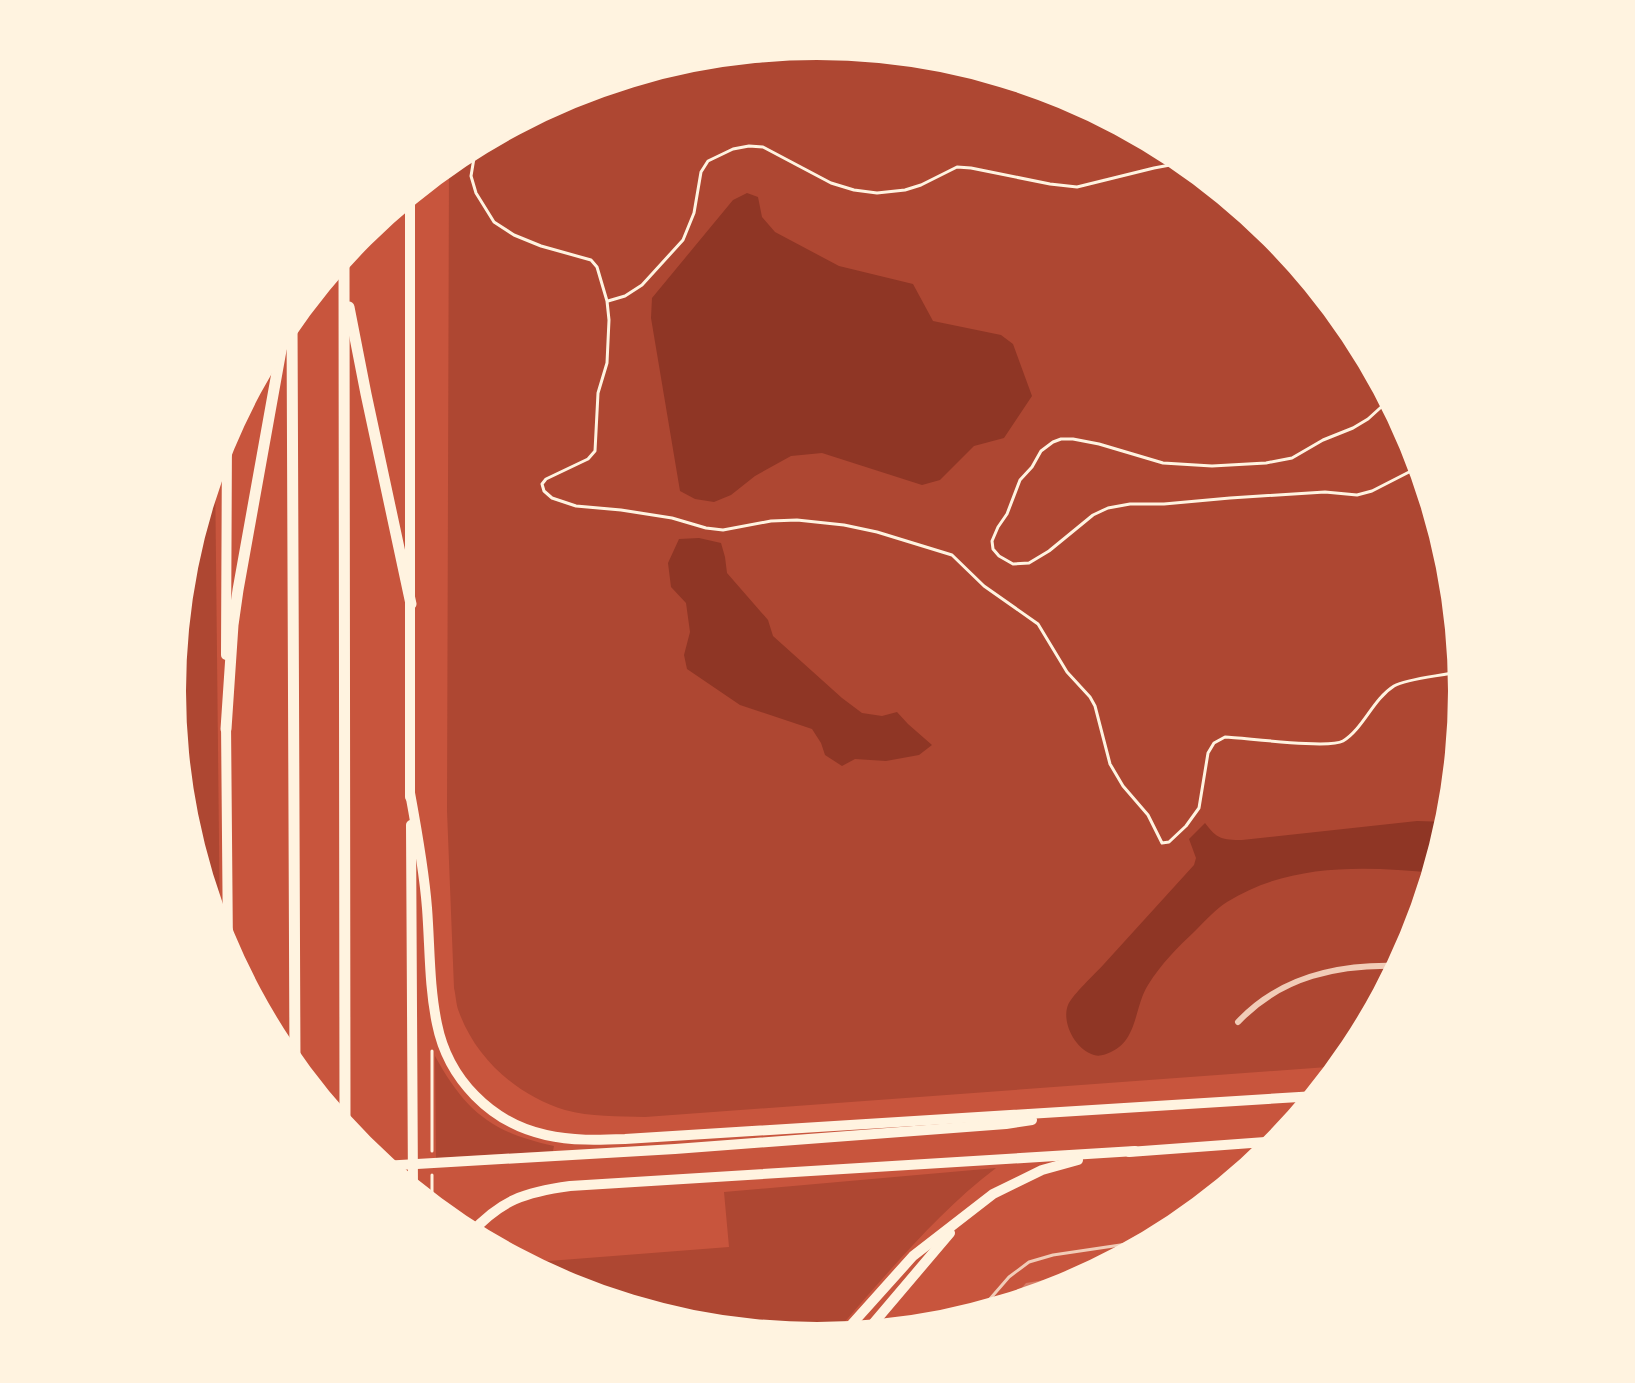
<svg xmlns="http://www.w3.org/2000/svg" width="1635" height="1383" font-family="Signika,sans-serif">
  <style>
    .green { fill: #ae4732 }
    .water { fill: #8f3625 }
    .building { fill: #d67c66 }
    .lines { fill: none; stroke-linecap: round; stroke-linejoin: round }
    .path { stroke: #fff3e0; stroke-width: 3 }
    .service { stroke: #f1ccb7; stroke-width: 3 }
    .minor { stroke: #f1ccb7; stroke-width: 6 }
    .primary { stroke: #fff3e0; stroke-width: 10 }
    .trunk { stroke: #fff3e0; stroke-width: 11 }
  </style>
  <rect width="100%" height="100%" fill="#c8553d"/>
  <g class="green">
    <path d="M 818,46 L 944,59 L 1065,95 L 1176,155 L 1274,235 L 1354,333 L 1414,445 L 1451,566 L 1463,692 L 1450,818 L 1414,939 L 1354,1050 L 1341,1066 L 645,1117 C 619,1116 590,1117 565,1110 C 518,1096 476,1059 459,1012 C 456,1005 456,996 454,988 L 447,811 L 449,163 L 459,155 L 571,95 L 692,58 Z"/>
    <polygon points="215,466 220,936 184,817 172,691 185,565"/>
    <path d="M 435,1056 C 465,1111 492,1133 554,1146 L 553,1151 L 436,1158 Z"/>
    <path d="M 996,1168 C 934,1215 884,1278 832,1336 L 817,1337 L 691,1324 L 570,1288 L 523,1263 L 729,1247 L 724,1192 Z"/>
  </g>
  <g class="water">
    <polygon points="747,193 758,197 762,217 775,232 839,266 913,284 933,321 1001,335 1013,344 1032,396 1004,438 974,446 940,480 922,485 822,453 791,456 755,476 731,495 714,502 695,499 680,491 651,318 652,298 733,200"/>
    <polygon points="699,538 721,543 725,557 727,573 768,620 773,636 842,698 862,713 882,716 897,712 908,724 932,745 919,755 886,761 855,759 842,766 825,755 821,743 812,729 740,705 687,669 684,655 690,632 686,603 671,587 668,563 679,539"/>
    <path d="M 1417,821 L 1449,822 L 1434,873 C 1364,866 1289,863 1227,902 C 1216,909 1205,921 1196,930 C 1178,947 1161,964 1148,985 C 1134,1007 1138,1040 1111,1052 C 1106,1054 1100,1057 1094,1055 C 1076,1050 1061,1023 1068,1005 C 1073,994 1095,974 1104,964 C 1134,931 1164,898 1194,865 L 1196,858 L 1189,839 L 1205,823 C 1217,839 1222,840 1242,840 Z"/>
  </g>
  <polygon class="building" points="1093,1272 1064,1288 1006,1306 1026,1283"/>
  <g class="lines">
    <g class="path">
      <path d="M 476,146 L 471,176 L 476,193 L 494,222 L 514,235 L 541,246 L 591,260 L 597,267 L 607,301 L 609,320 L 607,363 L 598,393 L 595,451 L 588,459 L 546,479 L 542,484 L 544,491 L 552,498 L 576,506 L 621,510 L 672,518 L 706,528 L 723,530 L 771,521 L 797,520 L 844,525 L 877,532 L 952,555 L 984,586 L 1038,624 L 1067,672 L 1090,697 L 1095,706 L 1110,764 L 1123,786 L 1148,815 L 1162,843 L 1169,842 L 1186,826 L 1199,808 L 1208,753 L 1214,743 L 1225,737 C 1247,738 1329,749 1343,741 C 1363,729 1373,699 1394,686 C 1408,678 1443,676 1461,671"/>
      <polyline points="608,301 625,296 642,285 683,240 694,213 701,172 708,161 733,149 749,146 763,147 831,183 854,190 877,193 905,190 921,185 957,167 971,168 1050,184 1077,187 1154,168 1170,165 1190,166"/>
      <polyline points="1390,399 1368,419 1353,428 1323,440 1292,458 1266,463 1212,466 1163,463 1099,444 1073,439 1061,439 1053,442 1041,451 1032,467 1020,480 1007,514 998,527 992,541 993,549 999,556 1013,564 1029,563 1049,551 1093,515 1108,508 1130,504 1164,504 1230,498 1325,492 1357,495 1372,491 1413,470 1421,469"/>
      <polyline points="432,1051 432,1151"/>
      <polyline points="432,1175 432,1206"/>
    </g>
    <polyline class="service" points="976,1315 1009,1277 1029,1262 1053,1255 1154,1240"/>
    <path class="minor" d="M 1238,1022 C 1281,976 1339,964 1399,966"/>
    <g class="primary">
      <polyline points="410,195 410,797"/>
      <polyline points="226,655 227,433"/>
      <polyline points="226,723 228,951"/>
      <path d="M 410,793 C 417,831 424,869 427,908 C 430,947 429,986 437,1024 C 448,1079 491,1123 546,1135 C 572,1141 599,1140 625,1139 L 1316,1096"/>
      <polyline points="411,825 413,1191"/>
      <polyline points="1129,1152 1280,1141"/>
      <polyline points="383,1166 675,1149 1006,1124 1032,1120"/>
      <path d="M 470,1234 C 501,1200 525,1192 570,1186 L 1135,1151"/>
      <polyline points="866,1332 950,1233"/>
      <polyline points="843,1334 913,1256 993,1194 1042,1170 1078,1160"/>
    </g>
    <g class="trunk">
      <polyline points="344,256 345,1128"/>
      <polyline points="349,307 366,394 411,604"/>
      <polyline points="292,319 295,1067"/>
      <polyline points="226,729 233,625 238,590 285,328"/>
    </g>
  </g>
  <path d="M0 0H1635V1383H0ZM186 691a631 631 0 1 1 1262 0a631 631 0 1 1-1262 0Z" fill="#fff3e0" fill-rule="evenodd"/>
</svg>
